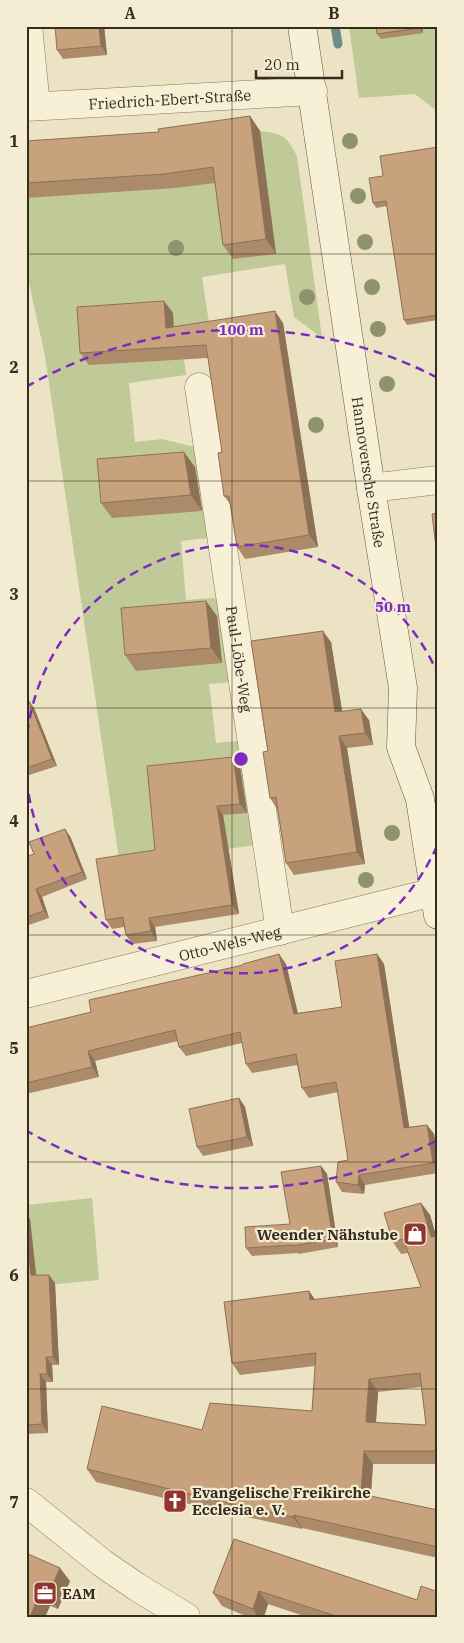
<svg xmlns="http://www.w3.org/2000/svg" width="464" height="1643" font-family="'IBM Plex Serif',serif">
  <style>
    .green { fill: #c0c998 }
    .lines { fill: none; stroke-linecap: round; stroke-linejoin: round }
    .stream { stroke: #6d8d87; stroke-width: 9 }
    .street-casing { stroke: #86755b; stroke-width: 29 }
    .secondary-casing { stroke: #67563e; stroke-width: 29 }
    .street { stroke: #f7f0d7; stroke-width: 28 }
    .secondary { stroke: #f7f0d7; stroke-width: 28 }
    .tree { fill: #8f936d }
    .wall { fill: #ac8b6b; fill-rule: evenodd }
    .shaded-wall { fill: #8c7157 }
    .building { fill: #c8a27c; stroke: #8c7157; fill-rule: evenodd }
    .grid { fill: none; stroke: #362c1f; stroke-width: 1; stroke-opacity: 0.55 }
    .ring { fill: none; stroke: #7b2cbf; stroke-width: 2.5; stroke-dasharray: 9 6 }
    .labels { text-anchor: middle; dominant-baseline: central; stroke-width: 4.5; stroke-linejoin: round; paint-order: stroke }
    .street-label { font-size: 15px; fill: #362c1f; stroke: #f4edd3 }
    .poi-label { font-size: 15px; font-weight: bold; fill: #362c1f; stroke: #f4edd3; text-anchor: start }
    .centre { fill: #7b2cbf; stroke: #f4edd3; stroke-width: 2.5 }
    .ring-label { font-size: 15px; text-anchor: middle; font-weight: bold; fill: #7b2cbf; stroke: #f4edd3; stroke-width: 4.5; stroke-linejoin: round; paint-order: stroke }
    .neatline { fill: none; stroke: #362c1f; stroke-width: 2 }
    .grid-label { font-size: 16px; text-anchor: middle; font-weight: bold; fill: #362c1f }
  </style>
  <rect width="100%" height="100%" fill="#ece3c4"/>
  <g class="green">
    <polygon points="349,26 438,26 438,112 415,94 359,98"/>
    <path d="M 260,131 C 283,134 286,135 297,156 L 322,338 L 294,317 L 285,264 L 202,277 L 213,349 L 183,353 L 186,375 L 129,383 L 135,442 L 162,439 L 198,448 L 208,538 L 181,541 L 186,600 L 214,598 L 222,603 L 230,682 L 209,684 L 216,743 L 238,741 L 254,845 L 120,866 L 45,356 L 26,269 L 26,156 L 169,143 Z"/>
    <polygon points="92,1198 99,1280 26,1287 26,1205"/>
  </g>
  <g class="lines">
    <polyline class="stream" points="335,26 338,44"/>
    <g class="street-casing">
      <g id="street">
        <polyline points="28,26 36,106"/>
        <path id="s1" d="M 26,107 L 313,91"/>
        <path id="s2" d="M 199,387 L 280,931"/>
        <polyline points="371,488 438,480"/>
        <path id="s3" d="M 26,994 L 434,892"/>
        <polyline points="26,1502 102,1563 137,1587 186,1617"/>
      </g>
    </g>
    <g class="secondary-casing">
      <g id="secondary">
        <path id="s4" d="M 302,26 L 371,488 L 403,688 L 401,747 L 420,799 L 438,915"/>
      </g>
    </g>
    <use href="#street" class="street"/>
    <use href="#secondary" class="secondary"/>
  </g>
  <g class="tree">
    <circle cx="350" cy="141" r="8"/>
    <circle cx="358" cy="196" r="8"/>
    <circle cx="365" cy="242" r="8"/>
    <circle cx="176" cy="248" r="8"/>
    <circle cx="372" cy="287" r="8"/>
    <circle cx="307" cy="297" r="8"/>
    <circle cx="378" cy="329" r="8"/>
    <circle cx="387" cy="384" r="8"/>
    <circle cx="316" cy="425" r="8"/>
    <circle cx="392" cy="833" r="8"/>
    <circle cx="366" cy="880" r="8"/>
  </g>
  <g class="wall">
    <polygon points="104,26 107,55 63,59 57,50"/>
    <polygon points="422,26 423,33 381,39 377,34"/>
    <polygon points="250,116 260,131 276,254 233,259 223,245 215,183 175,188 26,198 26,141 159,132"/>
    <polygon points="438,147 438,320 407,325 404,320 387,206 376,208 373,203 383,176"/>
    <polygon points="173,313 174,327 283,323 318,547 245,559 237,547 230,504 224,496 222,452 208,358 89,365 80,353"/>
    <polygon points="195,467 202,511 112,518 101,503"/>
    <polygon points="217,616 222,663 136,671 125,655"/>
    <polygon points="331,642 342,711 369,720 373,745 347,748 365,864 294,875 286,863 277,809 270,798 268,751"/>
    <polygon points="26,703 34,708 57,766 26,776"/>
    <polygon points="233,757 240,767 247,813 223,815 239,914 155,927 157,941 132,944 126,935 124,927 112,929 106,920 155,850"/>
    <polygon points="70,836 87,879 42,897 49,918 26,926 26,857 34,854"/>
    <polygon points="377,954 384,964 409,1127 427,1125 434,1134 438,1159 438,1173 365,1185 364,1194 342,1192 336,1182 348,1160 338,1092 309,1098 302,1088 297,1065 252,1073 246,1064 242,1043 186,1056 179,1047 178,1041 95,1061 99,1077 26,1094 26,1028 286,964 298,1013 342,1007"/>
    <polygon points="239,1098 245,1107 253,1146 203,1156 197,1147"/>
    <polygon points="321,1166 327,1174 338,1247 299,1254 298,1253 252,1256 246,1248 290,1224"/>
    <path d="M 421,1203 L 430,1215 L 436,1236 L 438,1236 L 438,1464 L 373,1464 L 371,1496 L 438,1510 L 438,1558 L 302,1528 L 302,1529 L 228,1513 L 96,1482 L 87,1469 L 202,1430 L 312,1411 L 315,1366 L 240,1375 L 232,1363 L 309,1291 L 315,1300 L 421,1287 L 408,1253 L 401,1254 L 393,1242 ZM 421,1387 L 426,1425 L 376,1423 L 378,1392 Z"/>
    <polygon points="26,1214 30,1219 36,1275 49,1275 55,1283 59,1365 52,1365 53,1382 46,1382 48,1433 26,1434"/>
    <polygon points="234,1539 417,1600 438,1617 307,1617 268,1604 264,1617 248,1617 222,1606 213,1593"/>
    <polygon points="26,1553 70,1581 58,1609 50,1606 45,1617"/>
  </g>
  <g class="shaded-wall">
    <polygon points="99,26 104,26 107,55 101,46"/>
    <polygon points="419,26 422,26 423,33 419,28"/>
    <polygon points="250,116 260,131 276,254 266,239"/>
    <polygon points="164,301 173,313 174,340 166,328"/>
    <polygon points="275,311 283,323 318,547 309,535"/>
    <polygon points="184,452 195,467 202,511 191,495"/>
    <polygon points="206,601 217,616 222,663 211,648"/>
    <polygon points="323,631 331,642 344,723 335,712"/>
    <polygon points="29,701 34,708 57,766 52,759"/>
    <polygon points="361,709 369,720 373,745 365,733"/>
    <polygon points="339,736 347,748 365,864 357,852"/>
    <polygon points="233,757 240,767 247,813 240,804"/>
    <polygon points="217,806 223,815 239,914 232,905"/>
    <polygon points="65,829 70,836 87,879 82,872"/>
    <polygon points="36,889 42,897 49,918 44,911"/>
    <polygon points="149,918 155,927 157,941 151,931"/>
    <polygon points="279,954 286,964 300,1023 294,1014"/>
    <polygon points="377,954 384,964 411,1138 404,1128"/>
    <polygon points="88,1051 95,1061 99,1077 92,1067"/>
    <polygon points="239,1098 245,1107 253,1146 247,1137"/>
    <polygon points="427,1125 434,1134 438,1159 438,1170 433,1163"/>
    <polygon points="321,1166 327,1174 338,1247 333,1239"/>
    <polygon points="359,1175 365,1185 364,1194 358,1185"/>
    <polygon points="421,1203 430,1215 438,1242 431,1237"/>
    <polygon points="26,1214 30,1219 37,1283 31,1275 26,1229"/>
    <polygon points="49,1275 55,1283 59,1365 53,1357"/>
    <polygon points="309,1291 318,1304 310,1300"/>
    <polygon points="46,1357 52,1365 53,1382 47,1374"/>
    <polygon points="40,1374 46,1382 48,1433 42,1424"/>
    <polygon points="369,1379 378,1392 375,1435 366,1422"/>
    <polygon points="364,1451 373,1464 370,1506 361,1494"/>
    <polygon points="294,1515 302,1528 302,1529 293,1517"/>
    <polygon points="60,1568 70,1581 58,1609 48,1595"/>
    <polygon points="259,1591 268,1604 264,1617 258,1617 253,1609"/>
    <polygon points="40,1592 50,1606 45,1617 30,1617"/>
  </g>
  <g class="building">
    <polygon points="55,26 99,26 101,46 57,50"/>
    <polygon points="376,26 419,26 419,28 377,34"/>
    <polygon points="250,116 266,239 223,245 213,167 164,174 26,183 26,141 159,132 158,129"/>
    <polygon points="438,147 438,315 404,320 386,201 373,203 369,178 383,176 380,156"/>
    <polygon points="164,301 166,328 275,311 309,535 237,547 229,496 224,496 218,453 222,452 206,345 80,353 77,307"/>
    <polygon points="184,452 191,495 101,503 97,459"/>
    <polygon points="438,513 438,564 432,514"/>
    <polygon points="206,601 211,648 125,655 121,608"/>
    <polygon points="323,631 335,712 361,709 365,733 339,736 357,852 286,863 276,797 270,798 263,752 268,751 251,641"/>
    <polygon points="29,701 52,759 26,768 26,703"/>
    <polygon points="233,757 240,804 217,806 232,905 149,918 151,931 126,935 123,917 106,920 96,859 155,850 147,766"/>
    <polygon points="65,829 82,872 36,889 44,911 26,917 26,857 34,854 29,842"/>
    <polygon points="279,954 294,1014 342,1007 335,961 377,954 404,1128 427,1125 433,1163 359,1175 358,1185 336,1182 338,1162 348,1160 336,1082 302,1088 296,1054 246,1064 240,1032 179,1047 175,1030 88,1051 92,1067 26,1083 26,1028 91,1012 89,1000 243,965 243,964"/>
    <polygon points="239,1098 247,1137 197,1147 189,1109"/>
    <polygon points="321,1166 333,1239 293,1246 293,1245 246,1248 245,1227 290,1224 281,1172"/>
    <path d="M 421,1203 L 431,1237 L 438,1236 L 438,1451 L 364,1451 L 361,1494 L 438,1510 L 438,1547 L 294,1515 L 293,1517 L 219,1501 L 87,1469 L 102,1406 L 202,1430 L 210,1403 L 312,1411 L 316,1353 L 232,1363 L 224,1302 L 309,1291 L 310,1300 L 421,1287 L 403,1239 L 393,1242 L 384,1213 ZM 420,1373 L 426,1425 L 366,1422 L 369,1379 Z"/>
    <polygon points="26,1229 31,1275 49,1275 53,1357 46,1357 47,1374 40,1374 42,1424 26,1425"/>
    <polygon points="234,1539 417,1600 421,1586 438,1592 438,1617 339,1617 259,1591 253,1609 213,1593"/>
    <polygon points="26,1553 60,1568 48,1595 40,1592 30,1617 26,1617"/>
  </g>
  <path class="grid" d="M 232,26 L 232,1617M 26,254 L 438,254M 26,481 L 438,481M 26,708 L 438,708M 26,935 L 438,935M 26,1162 L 438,1162M 26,1389 L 438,1389"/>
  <g class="ring">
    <path d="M437 846A215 215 0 0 1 26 770M26 748A215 215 0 0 1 437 672"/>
    <path d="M436 1141A429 429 0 0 1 27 1131M26 387A429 429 0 0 1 436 377"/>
  </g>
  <defs>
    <g id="shop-square" transform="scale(1.25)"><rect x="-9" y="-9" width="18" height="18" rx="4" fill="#92352e" stroke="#f4edd3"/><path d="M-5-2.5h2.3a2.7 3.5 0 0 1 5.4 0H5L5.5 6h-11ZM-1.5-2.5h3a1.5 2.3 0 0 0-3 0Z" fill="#fff"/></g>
    <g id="church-square" transform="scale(1.25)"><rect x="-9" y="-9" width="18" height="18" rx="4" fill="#92352e" stroke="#f4edd3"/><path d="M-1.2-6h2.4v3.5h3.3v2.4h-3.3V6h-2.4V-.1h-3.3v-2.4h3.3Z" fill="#fff"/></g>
    <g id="office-square" transform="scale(1.25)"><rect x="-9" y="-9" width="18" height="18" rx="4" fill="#92352e" stroke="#f4edd3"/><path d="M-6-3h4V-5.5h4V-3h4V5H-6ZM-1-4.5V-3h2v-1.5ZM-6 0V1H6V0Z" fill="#fff"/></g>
  </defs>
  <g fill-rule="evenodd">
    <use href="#shop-square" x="415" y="1234"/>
    <use href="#church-square" x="175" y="1501"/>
    <use href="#office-square" x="45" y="1593"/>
  </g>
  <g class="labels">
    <g class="street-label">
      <text stroke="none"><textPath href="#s1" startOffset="144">Friedrich-Ebert-Straße</textPath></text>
      <text stroke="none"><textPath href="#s4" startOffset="451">Hannoversche Straße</textPath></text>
      <text stroke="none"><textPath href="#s2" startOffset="275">Paul-Löbe-Weg</textPath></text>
      <text stroke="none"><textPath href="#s3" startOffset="210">Otto-Wels-Weg</textPath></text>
    </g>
    <g class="poi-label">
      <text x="398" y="1234" text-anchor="end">Weender Nähstube</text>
      <text x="192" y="1492">Evangelische Freikirche<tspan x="192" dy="17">Ecclesia e. V.</tspan></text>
      <text x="62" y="1593">EAM</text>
    </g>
  </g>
  <circle cx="241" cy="759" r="8" class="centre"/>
  <g class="ring-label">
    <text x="241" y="335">100 m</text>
    <text x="393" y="612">50 m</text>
  </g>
  <rect width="464" height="1643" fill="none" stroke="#f4edd3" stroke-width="55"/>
  <path d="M256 70v8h86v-8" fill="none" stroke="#362c1f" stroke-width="2.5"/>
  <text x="264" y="70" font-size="15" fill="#362c1f" stroke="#f4edd3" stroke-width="4" paint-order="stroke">20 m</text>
  <rect x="28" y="28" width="408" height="1588" class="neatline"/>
  <g class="grid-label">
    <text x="130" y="19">A</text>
    <text x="334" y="19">B</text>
    <text x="14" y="147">1</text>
    <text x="14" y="373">2</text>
    <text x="14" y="600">3</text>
    <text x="14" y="827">4</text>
    <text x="14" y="1054">5</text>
    <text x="14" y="1281">6</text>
    <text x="14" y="1508">7</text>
  </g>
</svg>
